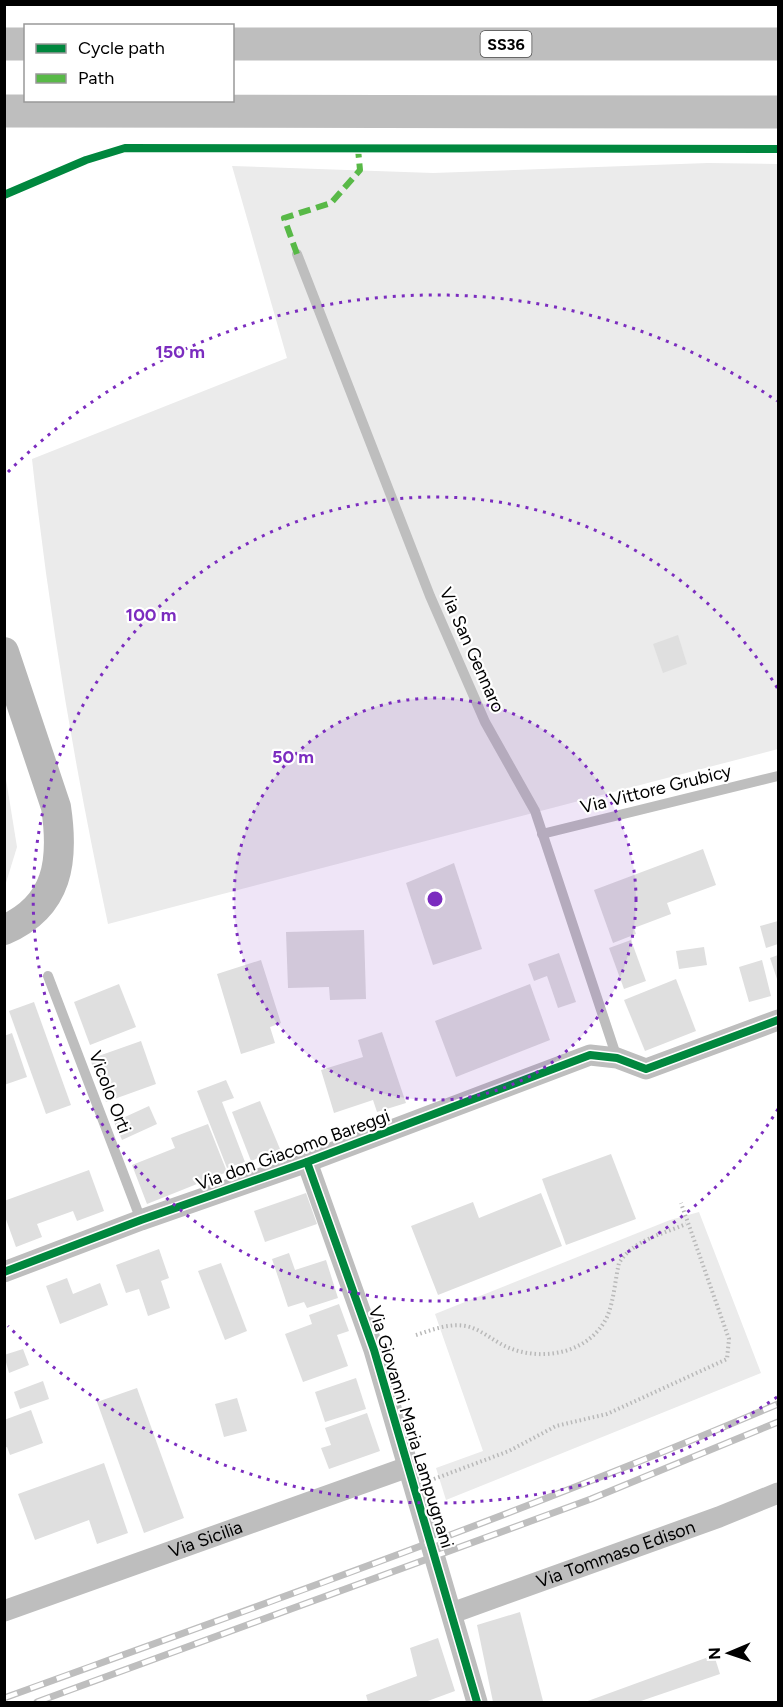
<svg xmlns="http://www.w3.org/2000/svg" width="783" height="1707" font-family="Figtree,sans-serif">
  <style>
    .green { fill: #ebebeb }
    .building { fill: #dfdfdf }
    .lines { fill: none; stroke-linecap: round; stroke-linejoin: round }
    .path { stroke: #b9b9b9; stroke-width: 4; stroke-dasharray: 1.5 3; stroke-linecap: butt }
    .lane { stroke: #bebebe; stroke-width: 10 }
    .street { stroke: #bebebe; stroke-width: 21 }
    .secondary { stroke: #b8b8b8; stroke-width: 30 }
    .highway { stroke: #bebebe; stroke-width: 33 }
    .rail-casing { stroke: #bebebe; stroke-width: 7 }
    .rail { stroke: #fff; stroke-width: 4.5; stroke-dasharray: 14; stroke-linecap: butt }
    .quiet { stroke: #58b947; stroke-width: 6; stroke-dasharray: 12 6; stroke-linecap: butt }
    .cycleway-casing { stroke: #fff; stroke-width: 11 }
    .cycleway { stroke: #00873e; stroke-width: 8 }
    .ring { fill: none; stroke: #7b2cbf; stroke-width: 3; stroke-dasharray: 3 6 }
    .labels { text-anchor: middle; dominant-baseline: central; stroke-width: 4.5; stroke-linejoin: round; paint-order: stroke }
    .shield { fill: #fff; stroke: #4c4c4c; stroke-width: 1.5 }
    .shield-label { font-size: 16px; font-weight: bold; fill: #000 }
    .street-label { font-size: 18px; fill: #000; stroke: #fff }
    .centre { fill: #7b2cbf; stroke: #fff; stroke-width: 3 }
    .ring-label { font-size: 18px; text-anchor: middle; font-weight: bold; fill: #7b2cbf; stroke: #fff; stroke-width: 4.5; stroke-linejoin: round; paint-order: stroke }
  </style>
  <rect width="100%" height="100%" fill="#fff"/>
  <g class="green">
    <path d="M 708,163 L 778,164 L 778,749 L 108,924 C 75,770 49,615 32,459 L 287,358 L 232,166 L 433,173 Z"/>
    <polygon points="5,773 17,847 5,886 4,886"/>
    <polygon points="699,1212 761,1373 446,1500 436,1468 483,1451 435,1314 670,1220"/>
  </g>
  <g class="building">
    <polygon points="678,635 687,664 663,673 653,644"/>
    <polygon points="703,849 716,885 667,903 671,914 634,928 636,934 613,943 594,890"/>
    <polygon points="454,863 482,949 433,965 406,883"/>
    <polygon points="778,921 778,944 766,948 760,926"/>
    <polygon points="364,930 366,999 330,1000 329,987 288,988 286,932"/>
    <polygon points="631,940 646,981 624,989 609,948"/>
    <polygon points="704,947 707,965 679,969 676,951"/>
    <polygon points="559,953 576,1002 558,1008 547,976 534,981 528,964"/>
    <polygon points="778,955 778,982 770,958"/>
    <polygon points="261,960 281,1023 270,1027 275,1043 241,1054 217,974"/>
    <polygon points="762,960 771,996 749,1002 739,967"/>
    <polygon points="676,979 696,1031 645,1051 624,1000"/>
    <polygon points="119,984 136,1027 90,1045 74,1002"/>
    <polygon points="530,984 550,1040 456,1077 435,1021"/>
    <polygon points="34,1002 71,1105 46,1114 9,1011"/>
    <polygon points="382,1032 406,1103 377,1112 373,1100 334,1113 321,1070 363,1057 358,1040"/>
    <polygon points="12,1033 27,1077 4,1085 4,1036"/>
    <polygon points="141,1041 156,1084 106,1102 90,1059"/>
    <polygon points="226,1080 234,1098 222,1102 245,1162 227,1168 197,1091"/>
    <polygon points="260,1101 280,1149 251,1161 232,1112"/>
    <polygon points="149,1106 157,1124 122,1140 114,1122"/>
    <polygon points="208,1124 227,1172 147,1204 132,1165 175,1148 171,1138"/>
    <polygon points="611,1154 636,1219 566,1245 542,1179"/>
    <polygon points="89,1170 104,1211 77,1221 73,1211 37,1224 42,1237 16,1247 4,1214 4,1201"/>
    <polygon points="306,1193 317,1224 265,1242 254,1211"/>
    <polygon points="541,1193 562,1246 438,1295 411,1226 473,1202 479,1218"/>
    <polygon points="159,1249 169,1278 161,1281 170,1308 148,1316 139,1289 126,1293 116,1265"/>
    <polygon points="289,1253 295,1270 326,1260 338,1298 307,1308 304,1302 288,1307 272,1259"/>
    <polygon points="221,1263 247,1331 225,1340 198,1271"/>
    <polygon points="67,1278 73,1294 100,1283 108,1305 60,1324 46,1286"/>
    <polygon points="339,1304 349,1331 337,1335 348,1366 303,1382 285,1334 312,1324 309,1315"/>
    <polygon points="23,1349 29,1365 9,1373 4,1355"/>
    <polygon points="356,1378 366,1409 325,1422 315,1392"/>
    <polygon points="43,1381 49,1399 20,1409 14,1392"/>
    <polygon points="137,1388 184,1518 144,1533 97,1402"/>
    <polygon points="237,1398 247,1431 224,1437 215,1404"/>
    <polygon points="31,1410 43,1443 10,1455 7,1447 4,1448 4,1420"/>
    <polygon points="367,1413 380,1451 329,1469 321,1448 331,1445 325,1428"/>
    <polygon points="104,1463 128,1533 97,1544 89,1520 35,1540 18,1494"/>
    <polygon points="520,1612 543,1701 493,1702 477,1625"/>
    <polygon points="438,1638 455,1691 425,1702 368,1702 366,1695 417,1676 410,1648"/>
    <polygon points="714,1655 720,1674 638,1702 585,1702"/>
  </g>
  <g class="lines">
    <g class="path">
      <path d="M 416,1335 C 432,1330 448,1323 466,1326 C 481,1329 493,1341 507,1347 C 541,1362 589,1354 607,1317 C 614,1301 615,1280 619,1263 C 633,1240 663,1234 686,1224"/>
      <polyline points="434,1479 509,1451 556,1426 607,1414 727,1359 729,1339 681,1203"/>
    </g>
    <g class="lane">
      <polyline points="297,254 430,596 485,722 535,811 617,1058"/>
      <polyline points="542,834 778,776"/>
      <polyline points="48,976 141,1220"/>
    </g>
    <g class="street">
      <polyline points="307,1162 374,1350 477,1702"/>
      <polyline points="4,1272 141,1220 307,1162 590,1055 617,1058 646,1069 778,1020"/>
      <path id="s1" d="M 4,1611 L 408,1467"/>
      <path id="s2" d="M 452,1613 L 719,1517 L 778,1493"/>
    </g>
    <path class="secondary" d="M 4,652 L 56,807 C 64,860 59,906 4,930"/>
    <g class="highway">
      <polyline points="4,44 26,44"/>
      <polyline points="232,44 778,44"/>
      <polyline points="4,111 778,112"/>
    </g>
    <g class="rail-casing">
      <g id="rail">
        <path d="M 4,1698 C 264,1604 525,1512 778,1404"/>
        <polyline points="37,1702 591,1499 778,1422"/>
      </g>
    </g>
    <use href="#rail" class="rail"/>
    <polyline class="quiet" points="297,254 284,218 331,203 360,170 358,149"/>
    <g class="cycleway-casing">
      <g id="cycleway">
        <polyline points="4,195 86,160 125,148 778,149"/>
        <polyline points="307,1162 374,1350 477,1702"/>
        <polyline points="4,1272 141,1220 307,1162 590,1055 617,1058 646,1069 778,1020"/>
      </g>
    </g>
    <use href="#cycleway" class="cycleway"/>
  </g>
  <circle cx="435" cy="899" r="201" fill="#7b2cbf" fill-opacity=".12"/>
  <g class="ring">
    <circle cx="435" cy="899" r="201"/>
    <path d="M778 1109A402 402 0 1 1 778 689"/>
    <path d="M777 1397A604 604 0 0 1 8 1326M8 472A604 604 0 0 1 777 401"/>
  </g>
  <g class="labels">
    <rect class="shield" x="480.5" y="31" width="51" height="26" rx="4.5"/>
    <g class="shield-label">
      <text x="506" y="44">SS36</text>
    </g>
    <g class="street-label">
      <text transform="translate(472 650) rotate(66)">Via San Gennaro</text>
      <text transform="translate(656 789) rotate(-14)">Via Vittore Grubicy</text>
      <text transform="translate(110 1092) rotate(69)">Vicolo Orti</text>
      <text transform="translate(293 1150) rotate(-20)">Via don Giacomo Bareggi</text>
      <text transform="translate(411 1427) rotate(73)">Via Giovanni Maria Lampugnani</text>
      <text stroke="none"><textPath href="#s1" startOffset="214">Via Sicilia</textPath></text>
      <text stroke="none"><textPath href="#s2" startOffset="174">Via Tommaso Edison</textPath></text>
    </g>
  </g>
  <circle cx="435" cy="899" r="9" class="centre"/>
  <g class="ring-label">
    <text x="180" y="358">150 m</text>
    <text x="151" y="621">100 m</text>
    <text x="293" y="763">50 m</text>
  </g>
  <rect width="783" height="1707" fill="none" stroke="#000000" stroke-width="12"/>
  <rect x="24" y="24" width="210" height="78" fill="#ffffff" stroke="#999999" stroke-width="1.5"/>
  <rect x="36" y="44" width="30" height="9" fill="#00873e" stroke="#999999" stroke-width="1.5"/>
  <text x="78" y="54" font-size="18" fill="#000000">Cycle path</text>
  <rect x="36" y="74" width="30" height="9" fill="#58b947" stroke="#999999" stroke-width="1.5"/>
  <text x="78" y="84" font-size="18" fill="#000000">Path</text>
  <g transform="translate(729 1653) rotate(268)" stroke="#ffffff" stroke-width="4.5" paint-order="stroke">
  <path d="M0-4.5L10 22L0 15L-10 22Z" fill="#000000"/>
  <text y="-9" font-size="16" font-weight="bold" text-anchor="middle" fill="#000000">N</text>
  </g>
</svg>
